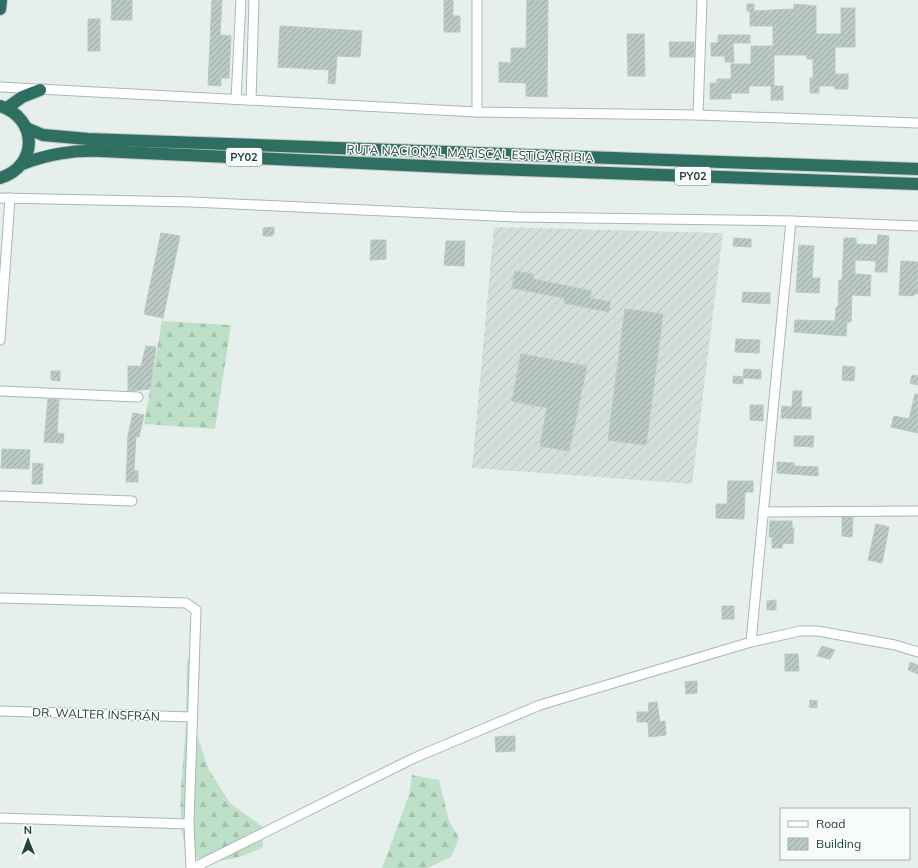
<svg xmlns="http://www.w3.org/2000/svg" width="918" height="868" font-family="Mulish,sans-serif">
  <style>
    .industrial { fill: url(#industrial-furrows) }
    .forest { fill: url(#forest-firs) }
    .building { fill: url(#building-hatch); stroke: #b8c9c2 }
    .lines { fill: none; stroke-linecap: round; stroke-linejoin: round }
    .street-casing { stroke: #a8b8b2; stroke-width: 11 }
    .highway-casing { stroke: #c2cac8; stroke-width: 14 }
    .street { stroke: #fff; stroke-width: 9 }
    .highway { stroke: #2f6f62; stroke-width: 12 }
    .labels { text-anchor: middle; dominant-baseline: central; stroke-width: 3; stroke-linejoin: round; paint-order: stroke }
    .shield { fill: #f7fbf9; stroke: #637a73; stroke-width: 1 }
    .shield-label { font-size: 11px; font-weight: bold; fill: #24423a }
    .street-label { font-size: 12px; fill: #24423a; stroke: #f7fbf9 }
  </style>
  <defs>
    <pattern id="industrial-furrows" width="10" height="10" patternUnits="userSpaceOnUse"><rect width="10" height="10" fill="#d4dfda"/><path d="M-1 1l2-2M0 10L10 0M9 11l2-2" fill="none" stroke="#b6c1bc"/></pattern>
    <pattern id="forest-firs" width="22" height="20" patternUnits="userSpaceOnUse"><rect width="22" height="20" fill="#bfe0c8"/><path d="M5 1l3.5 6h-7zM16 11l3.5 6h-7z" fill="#a4c1ad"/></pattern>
    <pattern id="building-hatch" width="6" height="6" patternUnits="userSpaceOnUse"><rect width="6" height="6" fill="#bbcac4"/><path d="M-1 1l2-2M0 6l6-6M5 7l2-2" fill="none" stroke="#98a6a0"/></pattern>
  </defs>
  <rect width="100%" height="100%" fill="#e6efeb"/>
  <polygon class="industrial" points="494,227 723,233 692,484 472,468"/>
  <g class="forest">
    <polygon points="162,321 231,325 215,429 144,424"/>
    <path d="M 187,658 L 200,672 L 194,711 L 195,730 L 209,770 L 230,803 L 263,827 L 263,847 C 232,862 220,864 187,855 C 176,817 182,777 185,738 C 187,712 186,684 187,658 Z"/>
    <polygon points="412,775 439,780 449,821 459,838 451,857 428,868 382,868 409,795"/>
  </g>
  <g class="building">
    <polygon points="112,0 132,0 132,20 111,20"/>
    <polygon points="212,0 222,0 220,35 231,36 229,78 221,78 221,86 208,85"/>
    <polygon points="444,0 453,0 453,16 460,16 460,32 444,32"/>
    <polygon points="527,0 548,0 547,97 526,96 526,83 499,82 499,62 511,63 511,48 526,48"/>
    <polygon points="747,4 754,4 754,11 794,9 794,4 816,6 816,34 841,34 841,8 855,8 855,47 835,47 835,74 848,74 848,89 835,89 835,86 819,86 819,93 810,93 810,78 813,78 813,59 807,59 807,55 774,55 774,86 783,86 783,100 771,100 771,86 749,86 749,93 731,93 731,99 710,99 710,83 717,83 717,79 731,79 731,64 751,64 751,46 773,46 773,26 750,26 750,11 747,11"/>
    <rect x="88" y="19" width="12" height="32"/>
    <polygon points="280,26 362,31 360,57 337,56 335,84 328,83 329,70 278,67"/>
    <polygon points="627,34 644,34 645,76 628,76"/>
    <polygon points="718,35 750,35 750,43 733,43 734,62 725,62 725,56 711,56 711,43 718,43"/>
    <polygon points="669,42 694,42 694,57 670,57"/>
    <polygon points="274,227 274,234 272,236 263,236 263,228"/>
    <polygon points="161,233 180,236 163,318 144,314"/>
    <polygon points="878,235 889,236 887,272 875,272 876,261 855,260 855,274 871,275 870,296 852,295 851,322 847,322 846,336 794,332 795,320 835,321 836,307 838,307 839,280 842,280 844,238 856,238 856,244 877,245"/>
    <polygon points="734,238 751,239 751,247 733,246"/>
    <polygon points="371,240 386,240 386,259 370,260"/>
    <polygon points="446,241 465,241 464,266 444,265"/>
    <polygon points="799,245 814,246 812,278 820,278 819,293 796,292"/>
    <polygon points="901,261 918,262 918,294 914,294 914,296 899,295"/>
    <polygon points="515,271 533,274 533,279 591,291 590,298 610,302 609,312 564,303 565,298 512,288"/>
    <polygon points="743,292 770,293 770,304 742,302"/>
    <polygon points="625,309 663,314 646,445 608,440"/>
    <polygon points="736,339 760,340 759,353 735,352"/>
    <polygon points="146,346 156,347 150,389 128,391 128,366 141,366"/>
    <polygon points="521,354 587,366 569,451 540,446 547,408 512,401"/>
    <polygon points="843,366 855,367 854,381 842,380"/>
    <polygon points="744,369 761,370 761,379 743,378 743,384 733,383 733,376 743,377"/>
    <polygon points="51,371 60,371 60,381 51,380"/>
    <polygon points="912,375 918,376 918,385 910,383"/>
    <polygon points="793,391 802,391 801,407 811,407 811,419 781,418 782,406 792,407"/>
    <polygon points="915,394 918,394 918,433 891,427 894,416 909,419"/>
    <polygon points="48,399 59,400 57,433 64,434 63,443 44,442"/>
    <polygon points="750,405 763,405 763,421 750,420"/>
    <polygon points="133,413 144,415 139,437 136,436 134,471 138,471 138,482 126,482 128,435"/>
    <polygon points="794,436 814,436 813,447 794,446"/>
    <polygon points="2,449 30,450 29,469 1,468"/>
    <polygon points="777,462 794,463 794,466 818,467 818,476 777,473"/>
    <polygon points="33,463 43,464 42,484 32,484"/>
    <polygon points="728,481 753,481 753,492 745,492 744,519 716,518 716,504 727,504"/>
    <polygon points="842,517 853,517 852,537 842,536"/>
    <polygon points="770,521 792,521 792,528 794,528 793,544 783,543 782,548 772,548 772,537 769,537"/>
    <polygon points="876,524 889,527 882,563 868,560"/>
    <polygon points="776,600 776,610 767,610 767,601"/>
    <rect x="722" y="606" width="12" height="13"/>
    <polygon points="822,646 835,650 830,659 817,656"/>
    <polygon points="785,654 798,654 799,671 785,671"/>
    <polygon points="910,662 918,665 918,674 908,670"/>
    <polygon points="697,681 697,693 686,694 685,682"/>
    <polygon points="810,700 817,701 817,708 809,707"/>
    <polygon points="657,702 660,722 665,721 666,735 649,737 648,722 637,722 637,712 649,712 648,703"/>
    <polygon points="515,736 515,751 496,752 495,737"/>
  </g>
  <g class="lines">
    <g class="street-casing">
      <g id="street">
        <polyline points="0,87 477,112 698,115 918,123"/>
        <polyline points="236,100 241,0"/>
        <polyline points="251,100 254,0"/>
        <polyline points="477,112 477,0"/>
        <polyline points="698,115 702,0"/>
        <polyline points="0,198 192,202 516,217 791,221 918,226"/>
        <polyline points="0,340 10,198"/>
        <polyline points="0,391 138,397"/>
        <polyline points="0,496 132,501"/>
        <polyline points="763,512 918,511"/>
        <polyline points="0,598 186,603 196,610 189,824 191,868"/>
        <polyline points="751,642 791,221"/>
        <polyline points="0,711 192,717"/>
        <polyline points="0,818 189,824"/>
        <polyline points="193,868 414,758 540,705 751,642 800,631 818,631 895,645 918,652"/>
      </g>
    </g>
    <g class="highway-casing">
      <g id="highway">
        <polyline points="0,9 1,0"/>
        <path d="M 0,106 C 38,118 39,166 0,178"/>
        <polyline points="7,108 22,97 40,90"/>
        <polyline points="26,128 43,135 88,139 918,169"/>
        <path d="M 22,164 C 49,154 72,150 101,151 L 468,168 L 918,184"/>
      </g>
    </g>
    <use href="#street" class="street"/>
    <use href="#highway" class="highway"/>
  </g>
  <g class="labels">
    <g class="shield">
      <rect x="226" y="148" width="36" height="18" rx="3"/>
      <rect x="675" y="167" width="36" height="18" rx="3"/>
    </g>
    <g class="shield-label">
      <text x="244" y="157">PY02</text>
      <text x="693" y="176">PY02</text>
    </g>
    <g class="street-label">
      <text transform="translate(470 153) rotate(2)">RUTA NACIONAL MARISCAL ESTIGARRIBIA</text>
      <text transform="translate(96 714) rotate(2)">DR. WALTER INSFRÁN</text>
    </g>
  </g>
  <rect x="780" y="808" width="130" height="52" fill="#f7fbf9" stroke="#a3b1ad"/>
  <rect x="788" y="821" width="20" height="6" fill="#ffffff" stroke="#a3b1ad"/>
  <text x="816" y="828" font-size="12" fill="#24423a">Road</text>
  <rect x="788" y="838" width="20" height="12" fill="url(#building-hatch)" stroke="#a3b1ad"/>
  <text x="816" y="848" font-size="12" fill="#24423a">Building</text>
  <g transform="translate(28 840) rotate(359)" stroke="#f7fbf9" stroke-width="3" paint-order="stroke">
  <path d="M0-3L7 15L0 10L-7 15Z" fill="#24423a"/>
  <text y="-6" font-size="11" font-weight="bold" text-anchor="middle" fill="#24423a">N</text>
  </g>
</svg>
